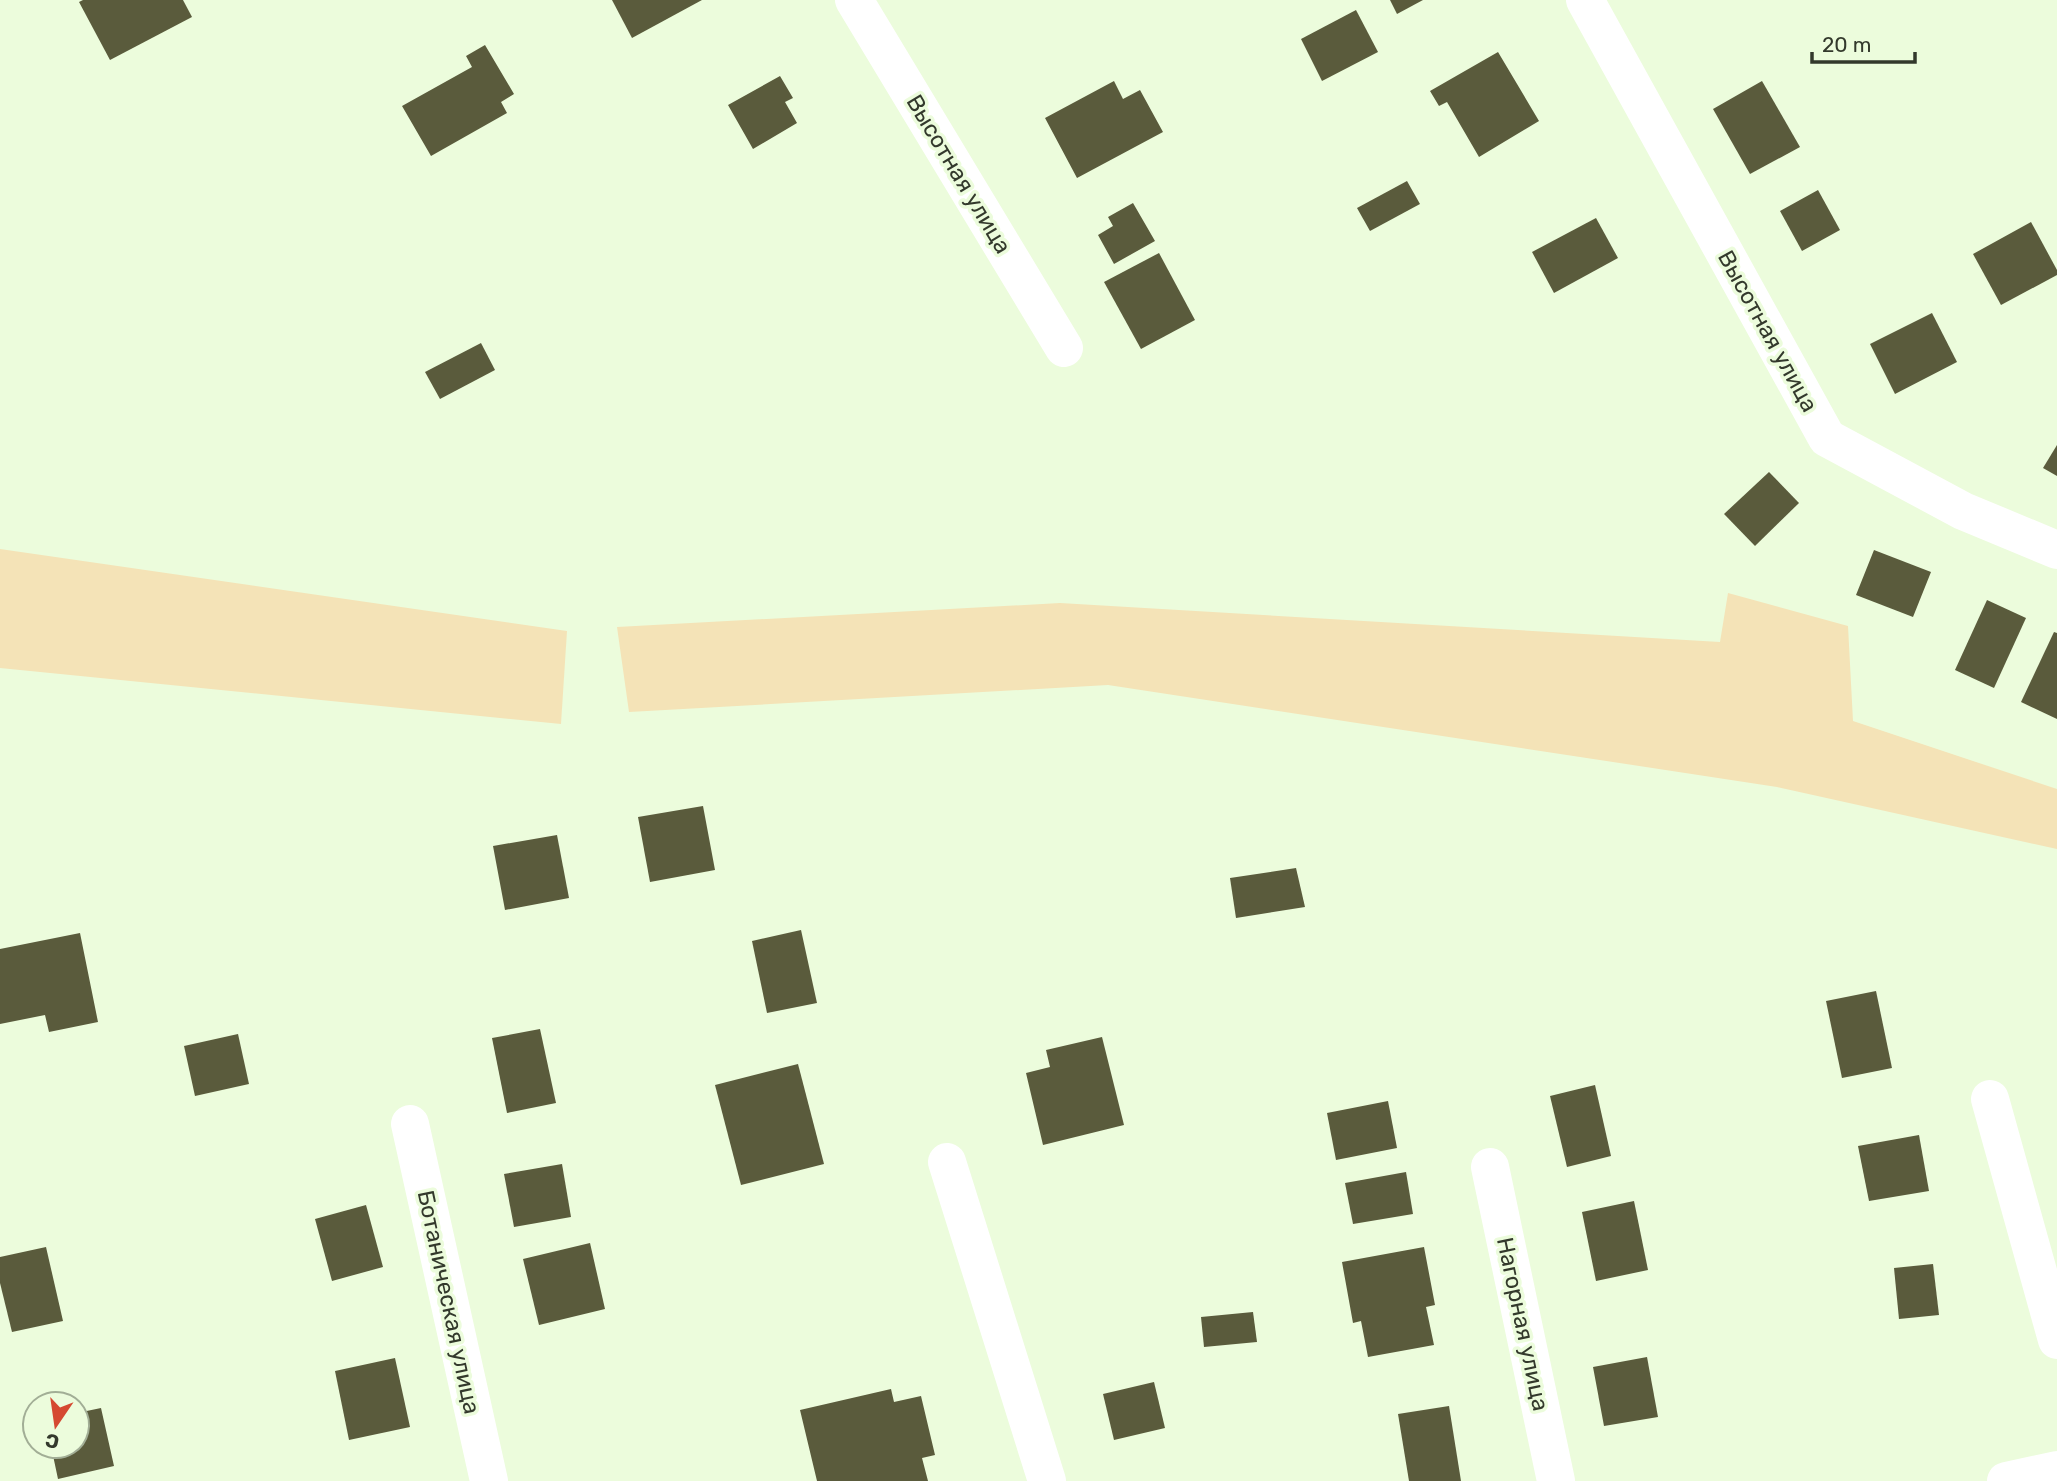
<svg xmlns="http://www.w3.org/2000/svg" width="2057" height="1481" font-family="Rubik,sans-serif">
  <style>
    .green { fill: #f4e3b7 }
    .building { fill: #5a5b3c }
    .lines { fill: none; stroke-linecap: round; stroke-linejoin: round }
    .street { stroke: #fff; stroke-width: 38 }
    .labels { text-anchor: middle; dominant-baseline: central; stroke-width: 7; stroke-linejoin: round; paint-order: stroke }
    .street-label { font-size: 23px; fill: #33392c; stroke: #ecfcdc }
  </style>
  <rect width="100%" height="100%" fill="#ecfcdc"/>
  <g class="green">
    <polygon points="0,549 567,631 561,724 0,668"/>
    <polygon points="1728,593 1848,626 1853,721 2057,789 2057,849 1777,787 1108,685 629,712 617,627 1060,603 1720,642"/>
  </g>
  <g class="building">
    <polygon points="83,0 183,0 192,17 110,60 79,2"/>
    <polygon points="612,0 702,0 632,38"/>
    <polygon points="1390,0 1423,0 1397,14"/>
    <polygon points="1356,10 1378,52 1322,81 1301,39"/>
    <polygon points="485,45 514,94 501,102 507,113 431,156 402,106 472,67 466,56"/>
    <polygon points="1498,52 1539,121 1479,157 1447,102 1439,106 1430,91"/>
    <polygon points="780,76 793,98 785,102 797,123 753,149 728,105"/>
    <polygon points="1114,81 1123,99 1140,90 1163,132 1077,178 1045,118"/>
    <polygon points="1762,81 1800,147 1750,174 1713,109"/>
    <polygon points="1407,181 1420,204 1370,231 1357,208"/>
    <polygon points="1818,190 1840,230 1802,251 1780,211"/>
    <polygon points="1133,203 1155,241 1114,264 1098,235 1113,226 1108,217"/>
    <polygon points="1596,218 1618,258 1554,293 1532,252"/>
    <polygon points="2031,222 2057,270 2057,275 2001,305 1973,254"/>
    <polygon points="1159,253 1195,320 1141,349 1104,282"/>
    <polygon points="1932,313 1957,362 1895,394 1870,344"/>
    <polygon points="481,343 495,370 440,399 425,372"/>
    <polygon points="2057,445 2057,476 2043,468"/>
    <polygon points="1769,472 1799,503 1755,546 1724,514"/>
    <polygon points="1874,550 1931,572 1913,617 1856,595"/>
    <polygon points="1987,600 2026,618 1994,688 1955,670"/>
    <polygon points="2054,632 2057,633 2057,719 2021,702"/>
    <polygon points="703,806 715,870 650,882 638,817"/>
    <polygon points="557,835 569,898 505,910 493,846"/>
    <polygon points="1296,868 1305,907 1236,918 1230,878"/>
    <polygon points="801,930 817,1003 767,1013 752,941"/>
    <polygon points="80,933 98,1022 49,1032 45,1015 0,1024 0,949"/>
    <polygon points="1876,991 1892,1068 1842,1078 1826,1001"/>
    <polygon points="540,1029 556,1103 507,1113 492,1038"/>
    <polygon points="238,1034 249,1084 195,1096 184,1046"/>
    <polygon points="1102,1037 1124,1125 1043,1145 1026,1073 1050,1067 1046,1050"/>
    <polygon points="798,1064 824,1164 741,1185 715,1085"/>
    <polygon points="1595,1085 1611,1156 1567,1167 1550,1096"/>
    <polygon points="1388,1101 1397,1148 1336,1160 1327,1113"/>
    <polygon points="1919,1135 1929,1191 1869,1201 1858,1146"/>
    <polygon points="562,1164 571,1217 514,1227 504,1174"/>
    <polygon points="1406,1172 1413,1214 1353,1224 1345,1183"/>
    <polygon points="1634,1201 1648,1270 1596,1281 1582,1212"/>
    <polygon points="366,1205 383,1267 332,1281 315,1219"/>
    <polygon points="590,1243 605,1309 539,1325 523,1259"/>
    <polygon points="46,1247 63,1321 12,1332 0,1283 0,1257"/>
    <polygon points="1424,1247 1435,1305 1426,1307 1434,1345 1368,1357 1361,1321 1353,1323 1342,1262"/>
    <polygon points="1933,1264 1939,1315 1899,1319 1894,1268"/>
    <polygon points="1253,1312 1257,1342 1204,1347 1201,1317"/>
    <polygon points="1647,1357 1658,1417 1604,1426 1593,1367"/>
    <polygon points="395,1358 410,1427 349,1440 335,1371"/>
    <polygon points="1154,1382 1165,1428 1114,1440 1103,1394"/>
    <polygon points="891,1389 894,1402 921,1396 935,1455 922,1458 928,1481 817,1481 800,1410"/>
    <polygon points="1449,1406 1461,1481 1409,1481 1398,1414"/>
    <polygon points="101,1408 114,1466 58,1479 51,1446 77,1446 77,1413"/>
  </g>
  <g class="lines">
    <g class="street">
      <polyline points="854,0 1064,348"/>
      <polyline points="1585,0 1827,438 1963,511 2057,550"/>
      <polyline points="1990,1099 2057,1340"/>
      <polyline points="410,1124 489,1481"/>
      <polyline points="947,1162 1047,1481"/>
      <polyline points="1490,1167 1556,1481"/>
      <polyline points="2006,1481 2057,1470"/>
    </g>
  </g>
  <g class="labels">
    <g class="street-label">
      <text transform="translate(959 174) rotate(59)">Высотная улица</text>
      <text transform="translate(1768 331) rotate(61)">Высотная улица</text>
      <text transform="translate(449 1302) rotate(78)">Ботаническая улица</text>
      <text transform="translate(1523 1324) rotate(78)">Нагорная улица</text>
    </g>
  </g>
  <g transform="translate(56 1425) rotate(193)"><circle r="33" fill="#ecfcdc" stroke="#a2ae96" stroke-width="2"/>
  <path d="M0-5L12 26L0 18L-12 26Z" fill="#d54931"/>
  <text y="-10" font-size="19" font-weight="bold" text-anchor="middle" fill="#33392c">С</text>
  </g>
  <path d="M1812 52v10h103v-10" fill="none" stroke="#33392c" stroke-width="3.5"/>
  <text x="1822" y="52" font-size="21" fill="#33392c" stroke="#ecfcdc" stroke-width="5" paint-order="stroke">20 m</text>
</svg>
